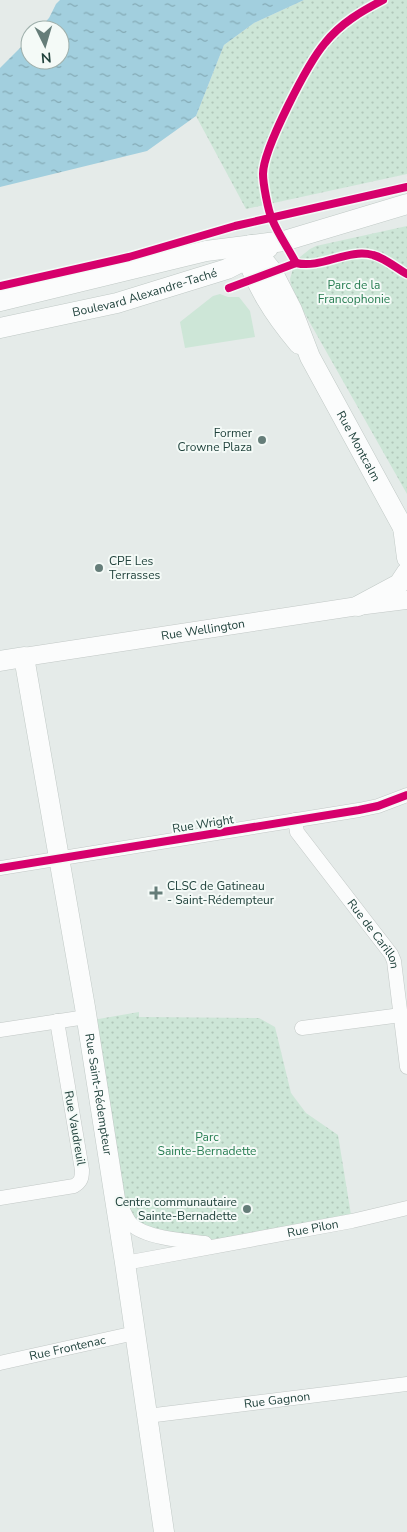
<svg xmlns="http://www.w3.org/2000/svg" width="407" height="1532" font-family="'Nunito Sans',sans-serif">
  <style>
    .green { fill: #cde6d7 }
    .park { fill: url(#park-dots) }
    .water { fill: url(#water-ripples) }
    .lines { fill: none; stroke-linecap: round; stroke-linejoin: round }
    .minor-casing { stroke: #c2c8c6; stroke-width: 15 }
    .tertiary-casing { stroke: #c2c8c6; stroke-width: 19 }
    .secondary-casing { stroke: #c0c9c6; stroke-width: 21 }
    .minor { stroke: #fbfcfc; stroke-width: 14 }
    .tertiary { stroke: #fbfcfc; stroke-width: 18 }
    .secondary { stroke: #fbfcfc; stroke-width: 20 }
    .cycleway-casing { stroke: #f4faf7; stroke-width: 11 }
    .cycleway { stroke: #d6006c; stroke-width: 8 }
    .poi-dot { fill: #657d79; stroke: #f4faf7; stroke-width: 2 }
    .labels { text-anchor: middle; dominant-baseline: central; stroke-width: 4; stroke-linejoin: round; paint-order: stroke }
    .park-label { font-size: 12px; fill: #267d51; stroke: #f4faf7 }
    .street-label { font-size: 12px; fill: #20423c; stroke: #f4faf7 }
    .poi-label { font-size: 12px; fill: #20423c; stroke: #f4faf7; text-anchor: end }
  </style>
  <defs>
    <pattern id="park-dots" width="8" height="8" patternUnits="userSpaceOnUse" patternTransform="scale(1.25)"><rect width="8" height="8" fill="#cde6d7"/><path d="M2 2h.1M6 6h.1" fill="none" stroke="#b0c6b9" stroke-width="1.8" stroke-linecap="round"/></pattern>
    <pattern id="water-ripples" width="26" height="14" patternUnits="userSpaceOnUse" patternTransform="scale(1.25)"><rect width="26" height="14" fill="#a2cfde"/><path d="M2 4q2-2 4 0t4 0M15 11q2-2 4 0t4 0" fill="none" stroke="#84aab5"/></pattern>
  </defs>
  <rect width="100%" height="100%" fill="#e5ebe9"/>
  <polygon class="green" points="220,294 228,297 239,297 250,311 255,337 185,348 180,322 213,296"/>
  <g class="park">
    <polygon points="304,0 407,0 407,174 246,209 196,116 224,45 254,23"/>
    <polygon points="407,226 407,494 301,307 291,285 290,279 294,265 300,257 310,249 316,246"/>
    <polygon points="139,1012 139,1017 259,1018 275,1027 291,1093 306,1113 338,1135 352,1221 218,1245 159,1236 123,1210 87,1021"/>
  </g>
  <polygon class="water" points="60,0 304,0 254,23 224,45 196,116 147,151 0,187 0,68 30,38 30,60 60,60 60,30 38,30 49,18 56,4"/>
  <g class="lines">
    <g class="minor-casing">
      <g id="minor">
        <path id="s1" d="M 295,820 L 297,832 L 391,954 L 394,961 L 407,1067"/>
        <polyline points="0,868 359,810 378,806 407,795"/>
        <polyline points="302,1028 401,1015"/>
        <polyline points="0,1030 86,1017"/>
        <path d="M 0,1198 L 74,1186 C 81,1182 82,1178 82,1170 L 57,1021"/>
        <path d="M 120,1203 C 123,1210 126,1218 131,1224 C 145,1238 185,1241 205,1243"/>
        <path id="s2" d="M 125,1263 L 352,1221 L 407,1208"/>
        <path id="s3" d="M 0,1363 L 135,1333"/>
        <path id="s4" d="M 147,1416 L 407,1384"/>
      </g>
    </g>
    <g class="tertiary-casing">
      <g id="tertiary">
        <path id="s5" d="M 24,657 L 358,606 L 407,600"/>
      </g>
    </g>
    <g class="secondary-casing">
      <g id="secondary">
        <path id="s6" d="M 251,245 L 272,271 L 292,310 L 310,357 L 407,535"/>
        <path d="M 243,247 C 257,287 272,312 299,344"/>
        <polyline points="0,301 206,251 284,241 407,204"/>
        <path id="s7" d="M 0,328 L 117,303 L 227,269 L 268,248"/>
        <polyline points="403,527 407,558"/>
        <polyline points="358,606 399,584 407,572"/>
        <path id="s8" d="M 0,661 L 24,657 L 85,1007 L 125,1263 L 164,1532"/>
      </g>
    </g>
    <use href="#minor" class="minor"/>
    <use href="#tertiary" class="tertiary"/>
    <use href="#secondary" class="secondary"/>
    <g class="cycleway-casing">
      <g id="cycleway">
        <path d="M 296,263 C 288,248 278,234 272,219 C 268,211 263,183 263,174 C 263,149 308,63 325,43 C 341,23 362,11 383,0"/>
        <polyline points="0,286 129,257 235,226 407,187"/>
        <path d="M 229,288 L 296,263 C 322,269 348,248 373,255 C 385,258 396,268 407,274"/>
        <polyline points="0,868 359,810 378,806 407,795"/>
      </g>
    </g>
    <use href="#cycleway" class="cycleway"/>
  </g>
  <g class="poi-dot">
    <circle cx="262" cy="440" r="5"/>
    <circle cx="99" cy="568" r="5"/>
    <path d="M153.5 885.5h5v5h5v5h-5v5h-5v-5h-5v-5h5z"/>
    <circle cx="247" cy="1209" r="5"/>
  </g>
  <g class="labels">
    <g class="park-label">
      <text x="354" y="285">Parc de la<tspan x="354" dy="14">Francophonie</tspan></text>
      <text x="207" y="1137">Parc<tspan x="207" dy="14">Sainte-Bernadette</tspan></text>
    </g>
    <g class="street-label">
      <text stroke="none"><textPath href="#s7" startOffset="149">Boulevard Alexandre-Taché</textPath></text>
      <text stroke="none"><textPath href="#s6" startOffset="229">Rue Montcalm</textPath></text>
      <text stroke="none"><textPath href="#s5" startOffset="181">Rue Wellington</textPath></text>
      <text transform="translate(203 824) rotate(-9)">Rue Wright</text>
      <text stroke="none"><textPath href="#s1" startOffset="140">Rue de Carillon</textPath></text>
      <text stroke="none"><textPath href="#s8" startOffset="468">Rue Saint-Rédempteur</textPath></text>
      <text transform="translate(75 1128) rotate(80)">Rue Vaudreuil</text>
      <text stroke="none"><textPath href="#s2" startOffset="191">Rue Pilon</textPath></text>
      <text stroke="none"><textPath href="#s3" startOffset="69">Rue Frontenac</textPath></text>
      <text stroke="none"><textPath href="#s4" startOffset="131">Rue Gagnon</textPath></text>
    </g>
    <g class="poi-label">
      <text x="252" y="433">Former<tspan x="252" dy="14">Crowne Plaza</tspan></text>
      <text x="109" y="561" text-anchor="start">CPE Les<tspan x="109" dy="14">Terrasses</tspan></text>
      <text x="167" y="886" text-anchor="start">CLSC de Gatineau<tspan x="167" dy="14">- Saint-Rédempteur</tspan></text>
      <text x="237" y="1202">Centre communautaire<tspan x="237" dy="14">Sainte-Bernadette</tspan></text>
    </g>
  </g>
  <g transform="translate(45 45) rotate(175)"><circle r="24" fill="#f4faf7" stroke="#9fb0ac"/>
  <path d="M0-4L9 19L0 12L-9 19Z" fill="#657d79"/>
  <text y="-8" font-size="14" font-weight="bold" text-anchor="middle" fill="#20423c">N</text>
  </g>
</svg>
